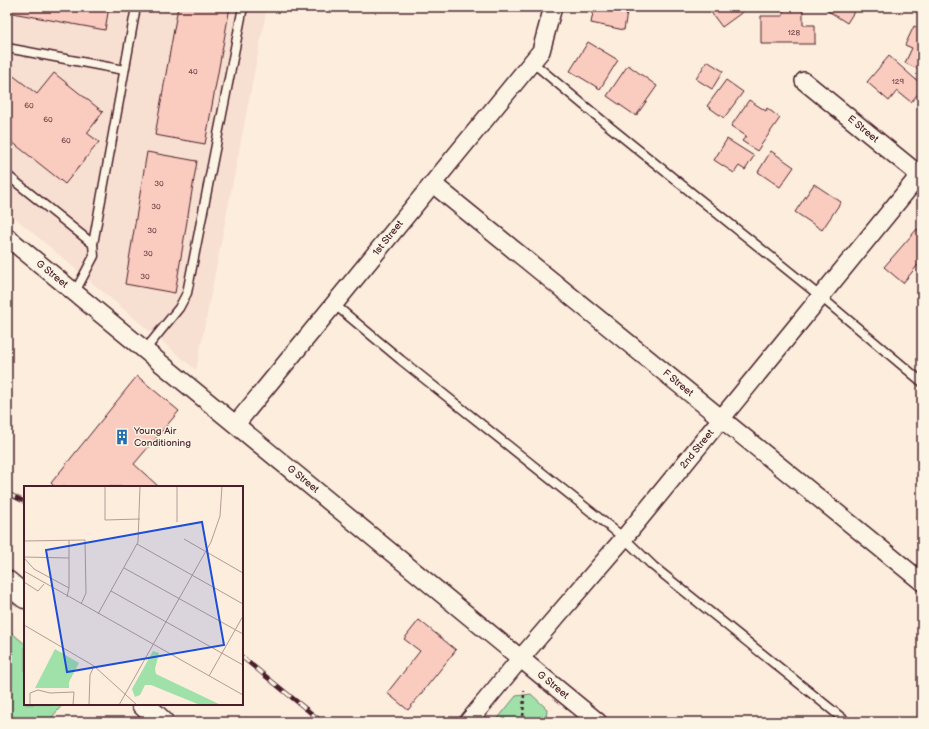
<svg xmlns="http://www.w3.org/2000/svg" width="929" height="729" font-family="'Balsamiq Sans',sans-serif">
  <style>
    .built { fill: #f7dfd1 }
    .green { fill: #a0e1aa; stroke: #75806a }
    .building { fill: #facbbf; stroke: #4a1f2b }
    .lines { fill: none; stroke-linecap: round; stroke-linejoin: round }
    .lane-casing { stroke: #4a1f2b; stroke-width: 11 }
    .street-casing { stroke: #4a1f2b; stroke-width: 20 }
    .secondary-casing { stroke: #4a1f2b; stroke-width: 25 }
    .path { stroke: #4a1f2b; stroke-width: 2.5; stroke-dasharray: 3 3; stroke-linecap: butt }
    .lane { stroke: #fcf5e5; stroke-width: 8 }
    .street { stroke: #fcf5e5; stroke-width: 17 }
    .secondary { stroke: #fcf5e5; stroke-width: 22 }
    .rail-casing { stroke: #4a1f2b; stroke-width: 4.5 }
    .rail { stroke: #fcf5e5; stroke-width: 3; stroke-dasharray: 9; stroke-linecap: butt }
    .labels { text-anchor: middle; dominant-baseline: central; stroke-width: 3; stroke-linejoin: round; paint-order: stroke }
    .number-label { font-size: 8px; fill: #764a50 }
    .street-label { font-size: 10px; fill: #4a1f2b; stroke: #fcf5e5 }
    .poi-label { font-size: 10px; fill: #4a1f2b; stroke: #fcf5e5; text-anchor: start }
    .inset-road { fill: none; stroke: #b59b96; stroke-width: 1 }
    .view { fill: #1d4ed8; fill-opacity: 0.15; stroke: #1d4ed8; stroke-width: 2 }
    .inset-edge { fill: none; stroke: #4a1f2b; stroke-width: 2 }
  </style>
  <rect width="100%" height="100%" fill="#fceddd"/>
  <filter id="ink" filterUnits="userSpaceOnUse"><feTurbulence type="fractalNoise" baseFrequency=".025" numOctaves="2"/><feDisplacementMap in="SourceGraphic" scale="8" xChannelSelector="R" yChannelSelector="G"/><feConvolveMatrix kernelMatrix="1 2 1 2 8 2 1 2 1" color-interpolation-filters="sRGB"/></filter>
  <g filter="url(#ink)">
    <polygon class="built" points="7,7 267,7 196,370 7,211"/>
    <g class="green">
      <polygon points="7,629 25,644 25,704 63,704 48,722 7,722"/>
      <polygon points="531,694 547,709 546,722 495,722 516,696"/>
    </g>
    <g class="building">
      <polygon points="7,7 109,7 105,30 7,12"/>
      <polygon points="178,7 230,7 205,144 155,135"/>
      <polygon points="590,7 628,7 624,30 591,23 594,8"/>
      <polygon points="707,7 741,7 744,11 722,27"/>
      <polygon points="822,7 857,7 847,23"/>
      <polygon points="783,8 803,8 803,25 815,25 815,44 761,44 761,16 783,16"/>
      <polygon points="914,26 922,30 922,71 905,63 912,48 905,45"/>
      <polygon points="588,42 618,60 600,89 570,71"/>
      <polygon points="889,56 922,85 922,89 911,102 897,91 889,101 867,82"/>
      <polygon points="707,61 723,71 712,89 696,79"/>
      <polygon points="628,65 657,86 636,116 607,96"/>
      <polygon points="7,71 37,94 54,73 103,112 87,133 99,142 65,184 7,138"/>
      <polygon points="726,80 743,92 724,118 707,106"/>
      <polygon points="749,100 766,111 767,108 780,118 757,151 742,141 746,136 731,126"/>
      <polygon points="727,139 754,156 745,170 739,166 734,173 714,160"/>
      <polygon points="771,151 794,167 780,187 758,172"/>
      <polygon points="147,152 197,161 175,293 125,284"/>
      <polygon points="814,184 841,202 822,230 795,212"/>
      <polygon points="917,229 922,233 922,260 903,283 884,267"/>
      <polygon points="137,376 179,411 134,464 159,487 55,487 51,483"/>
      <polygon points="419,620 456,650 408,710 387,693 420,651 404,639"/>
    </g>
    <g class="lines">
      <g class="lane-casing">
        <g id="lane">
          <polyline points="7,48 124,70"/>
          <polyline points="532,62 610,127 821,297 922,382"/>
          <polyline points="7,175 93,244 94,256 75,292"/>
          <polyline points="93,244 136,7"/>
          <polyline points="334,304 401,360 624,538 653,566 847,722"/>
          <polyline points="145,350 179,308 187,293 243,7"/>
        </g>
      </g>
      <g class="street-casing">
        <g id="street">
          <polyline points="804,81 922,177"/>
          <polyline points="433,184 922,582"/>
          <polyline points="7,237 598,722"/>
          <polyline points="236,424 541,51 553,7"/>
          <polyline points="468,722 520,659 624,538 922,172"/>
        </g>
      </g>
      <g class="secondary-casing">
        <g id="secondary">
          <polyline points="7,582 25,597"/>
          <polyline points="143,704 162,722"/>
        </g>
      </g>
      <polyline class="path" points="523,722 524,691"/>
      <use href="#lane" class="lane"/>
      <use href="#street" class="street"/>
      <use href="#secondary" class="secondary"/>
      <g class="rail-casing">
        <g id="rail">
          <polyline points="7,493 25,502"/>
          <polyline points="242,657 322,722"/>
        </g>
      </g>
      <use href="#rail" class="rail"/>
    </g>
  </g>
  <defs>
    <g id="building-bare" transform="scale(1.2)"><path d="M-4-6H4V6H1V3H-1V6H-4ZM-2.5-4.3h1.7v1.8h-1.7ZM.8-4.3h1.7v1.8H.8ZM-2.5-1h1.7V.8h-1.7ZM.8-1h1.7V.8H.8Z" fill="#1f6fb2" stroke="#fcf5e5" stroke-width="2.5" paint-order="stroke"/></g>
  </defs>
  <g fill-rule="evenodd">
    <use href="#building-bare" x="122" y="437"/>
  </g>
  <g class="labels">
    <g class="number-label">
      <text x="794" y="32">128</text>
      <text x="193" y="71">40</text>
      <text x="898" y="81">129</text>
      <text x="29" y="105">60</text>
      <text x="48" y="119">60</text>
      <text x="66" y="140">60</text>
      <text x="159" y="183">30</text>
      <text x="156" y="206">30</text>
      <text x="152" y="230">30</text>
      <text x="148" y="253">30</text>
      <text x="145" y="276">30</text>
    </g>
    <g class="street-label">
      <text transform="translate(863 129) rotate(39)">E Street</text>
      <text transform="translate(388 238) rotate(-51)">1st Street</text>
      <text transform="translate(52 274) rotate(39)">G Street</text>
      <text transform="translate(678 383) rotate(39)">F Street</text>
      <text transform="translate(697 449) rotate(-51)">2nd Street</text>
      <text transform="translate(303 479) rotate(39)">G Street</text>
      <text transform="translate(553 685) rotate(39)">G Street</text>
    </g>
    <g class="poi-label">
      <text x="134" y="431">Young Air<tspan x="134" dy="12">Conditioning</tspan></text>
    </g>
  </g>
  <g transform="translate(24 486)">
    <rect width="219" height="219" fill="#fceddd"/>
    <path d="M 31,163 L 55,177 L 45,196 L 45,202 L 11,202 ZM 129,165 L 135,167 L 131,183 L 132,188 L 197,219 L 176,219 L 127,199 L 121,199 L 116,209 L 111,211 L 108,203 Z" fill="#a0e1aa"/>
    <path class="inset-road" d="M 81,0 L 81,34 L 116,33M 153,0 L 153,36M 160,53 L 219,87M 0,55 L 61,54 L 62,107 L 57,118M 113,58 L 219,118M 0,71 L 45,72M 0,72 L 10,83 L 45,102 L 43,111M 100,82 L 219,148M 0,85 L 219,209M 0,96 L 14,105 L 20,98M 45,102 L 45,54M 87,105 L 219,179M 74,128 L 114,56 L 116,0M 0,139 L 70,180 L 113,219M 185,190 L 219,130M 6,219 L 6,207 L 14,204 L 26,207 L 50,206 L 49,219M 65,219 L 66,189 L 70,180M 95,219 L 187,56 L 196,30 L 198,0"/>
    <path class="view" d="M 178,36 L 200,159 L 43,186 L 22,64 Z"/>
    <rect width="219" height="219" class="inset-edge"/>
  </g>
  <rect width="929" height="729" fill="none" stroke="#fcf5e5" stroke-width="24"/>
  <rect x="12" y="12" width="905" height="705" fill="none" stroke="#4a1f2b" stroke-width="1.5" filter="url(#ink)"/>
</svg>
